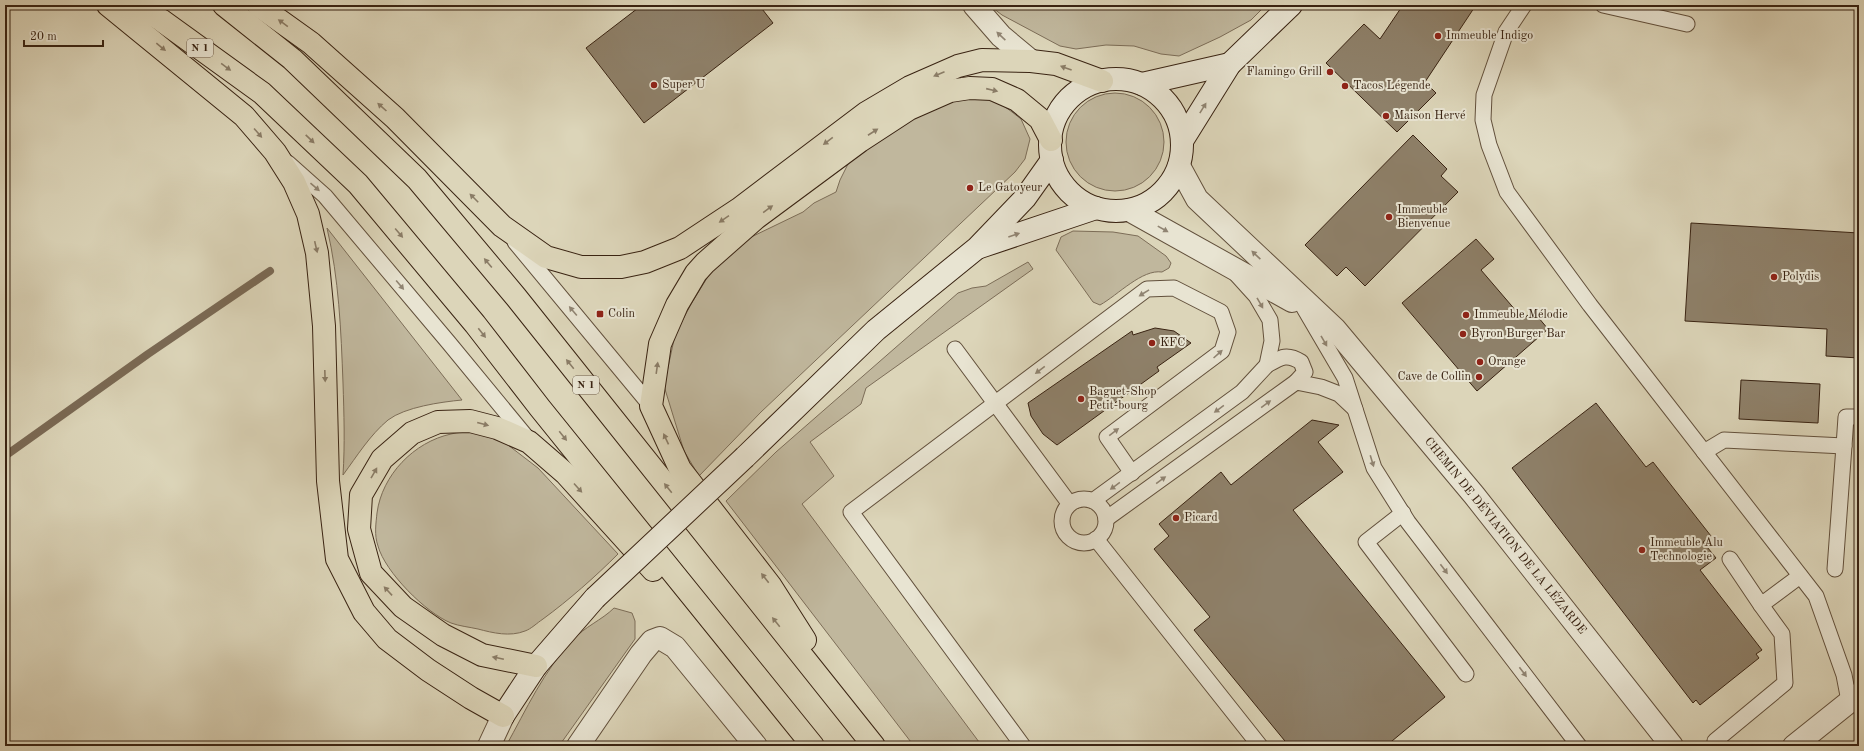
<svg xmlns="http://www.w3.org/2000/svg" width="1864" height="751" font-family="'Old Standard TT',serif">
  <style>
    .green { fill: #c0b79d; stroke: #7c6d58 }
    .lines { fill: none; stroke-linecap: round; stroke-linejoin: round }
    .stream { stroke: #7a6954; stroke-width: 8 }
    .building { fill: #8e8069; stroke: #392312 }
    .service-casing { stroke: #62503c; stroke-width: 17 }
    .minor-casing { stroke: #62503c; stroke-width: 24 }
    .secondary-casing { stroke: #392312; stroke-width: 24 }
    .trunk-casing { stroke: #392312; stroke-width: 24 }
    .service { stroke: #e8e4d2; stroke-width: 15 }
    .minor { stroke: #e8e4d2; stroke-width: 22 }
    .secondary { stroke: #e8e4d2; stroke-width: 22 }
    .trunk { stroke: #dcd5b9; stroke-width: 22 }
    .secondary-bridge-casing { stroke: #392312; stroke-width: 24; stroke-linecap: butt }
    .secondary-bridge { stroke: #e8e4d2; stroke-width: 22 }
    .oneway { fill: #8a7c66 }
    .oneway2 { fill: #908472 }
    .poi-dot { fill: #8f2418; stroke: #e8e4d2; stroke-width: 1.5 }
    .labels { text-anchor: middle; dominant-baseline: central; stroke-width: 4; stroke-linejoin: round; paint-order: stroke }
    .shield { fill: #e8e4d2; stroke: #6e5d4c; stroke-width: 1 }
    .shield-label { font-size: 11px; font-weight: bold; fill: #392312 }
    .poi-label { font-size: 12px; fill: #392312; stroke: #e8e4d2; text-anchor: start }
    .street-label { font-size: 12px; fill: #392312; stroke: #e8e4d2 }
  </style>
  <rect width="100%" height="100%" fill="#dcd5b9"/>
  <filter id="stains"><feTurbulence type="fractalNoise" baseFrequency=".005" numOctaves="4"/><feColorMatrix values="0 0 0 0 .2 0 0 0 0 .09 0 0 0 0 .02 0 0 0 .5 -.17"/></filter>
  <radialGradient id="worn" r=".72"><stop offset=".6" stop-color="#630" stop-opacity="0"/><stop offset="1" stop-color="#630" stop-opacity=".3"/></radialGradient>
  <g class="green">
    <polygon points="989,5 1266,5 1251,20 1220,37 1179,56 1161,54 1134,46 1106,45 1076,49 1060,46 1002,15"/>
    <circle cx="1115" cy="142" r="49"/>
    <polygon points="979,96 998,102 1012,112 1021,119 1030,139 1025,159 1015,172 761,412 699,476 684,451 664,386 675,335 691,304 712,270 745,240 803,212 814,203 836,192 840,180 852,156 944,100"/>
    <path d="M 327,228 L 462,400 C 441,402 405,407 388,420 C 370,435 357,456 343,475 C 345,444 344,414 343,383 C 341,330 339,279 327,228 Z"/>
    <path d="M 1073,231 L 1113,232 L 1138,236 L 1166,256 L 1171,263 L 1169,268 L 1162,272 C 1142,269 1118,295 1100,305 L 1093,302 L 1056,250 L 1061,237 Z"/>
    <polygon points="1028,262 1033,269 866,388 861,404 810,442 834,476 802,504 982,746 914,746 726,501 776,452 958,293 972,288 986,286"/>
    <path d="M 472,432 L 492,436 L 508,445 L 538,468 L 618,554 C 595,577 569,600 543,619 C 537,623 531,629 525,631 C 510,637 493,633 478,629 C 469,627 459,626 451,623 C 426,613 385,572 378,546 C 374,535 376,523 377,513 C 382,475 414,442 451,434 C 458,432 465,432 472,432 Z"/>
    <path d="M 614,608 L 632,613 L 635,621 L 635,639 L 559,746 L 506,746 C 526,710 544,670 573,640 C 584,627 602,620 614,608 Z"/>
  </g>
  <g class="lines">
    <polyline class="stream" points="5,456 148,354 270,271"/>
  </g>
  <g class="building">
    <polygon points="642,5 759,5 773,23 644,123 586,48"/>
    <polygon points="1403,5 1476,5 1425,82 1436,93 1397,132 1326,63 1364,24 1380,39"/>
    <polygon points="1413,135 1447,169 1441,176 1458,192 1365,286 1346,267 1337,276 1305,245"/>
    <polygon points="1691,223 1859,233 1859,358 1826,356 1827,329 1685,321"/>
    <polygon points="1476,239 1494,259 1481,270 1523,319 1533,311 1548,329 1477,391 1402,303"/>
    <polygon points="1155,328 1174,331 1191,343 1157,367 1159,371 1057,445 1043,434 1031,416 1028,403 1132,331 1133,335"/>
    <polygon points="1741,380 1820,384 1818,423 1739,419"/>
    <polygon points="1596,403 1646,467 1653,462 1711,536 1703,542 1716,558 1700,570 1762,650 1756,654 1759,658 1700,705 1696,700 1693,703 1512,468"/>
    <polygon points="1312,420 1339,425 1318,442 1343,472 1293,510 1445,697 1386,746 1289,746 1194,630 1210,617 1154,549 1169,536 1159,524 1221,472 1231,485"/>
  </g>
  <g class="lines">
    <g class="service-casing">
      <g id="service">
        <polyline points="1524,5 1506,32 1484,95 1483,120 1489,145 1507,192 1590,305 1816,596 1844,675 1849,701"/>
        <polyline points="1603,5 1687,24"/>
        <polyline points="288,163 325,196 449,343 528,439"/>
        <polyline points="515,242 651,406"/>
        <polyline points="1304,308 1345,378 1374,468 1408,522 1579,746"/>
        <polyline points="955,349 1069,503"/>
        <path d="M 1267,365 C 1281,357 1287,353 1301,362 L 1305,372 L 1296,382"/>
        <polyline points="1704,452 1724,440 1844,446 1846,417 1859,417"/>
        <circle cx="1084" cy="521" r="22"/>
        <polyline points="1094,500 1242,392 1267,365 1272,341 1270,320 1256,296 1237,275"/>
        <polyline points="1403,513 1366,542 1466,674"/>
        <polyline points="1106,519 1296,382 1321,387 1339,394 1355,409"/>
        <polyline points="1096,539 1260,746"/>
        <polyline points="1730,559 1761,605 1800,576"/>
        <polyline points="1835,569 1844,446"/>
        <polyline points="1715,741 1785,683 1782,634 1761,605"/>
        <polyline points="1023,746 851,512 1147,289 1174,288 1221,312 1228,332 1222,351 1107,437 1132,473"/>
      </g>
    </g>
    <g class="minor-casing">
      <g id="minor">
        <polyline points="974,5 1001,36 1031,61"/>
        <polyline points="1179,166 1197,199 1335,329 1474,495 1672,746"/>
        <polyline points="1129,210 1292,301"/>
        <polyline points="489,746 503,716"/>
        <polyline points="578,746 641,654 652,641 660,638 675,647 756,746"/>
        <polyline points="1794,746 1859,694"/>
      </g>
    </g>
    <g class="secondary-casing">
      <g id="secondary">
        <circle cx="1116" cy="145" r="66"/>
        <polyline points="1142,84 1230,64"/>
        <polyline points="1182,141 1230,64 1291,5"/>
        <polyline points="980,247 1096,208"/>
        <polyline points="745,457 876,330 977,248 1025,198 1052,160"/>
        <polyline points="503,716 536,666 595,598"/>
      </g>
    </g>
    <g class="trunk-casing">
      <g id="trunk">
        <polyline points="108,5 244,116 275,152 294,182 308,214 317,253 324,326 328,481 337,559 364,612 387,639 428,670 471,698 503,716"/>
        <polyline points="137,5 161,20 262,93 358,184 475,324 540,408 813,746"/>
        <polyline points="224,5 292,59 417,179 516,297 874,746"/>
        <polyline points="258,5 311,43 395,118 502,226 546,257 581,267 621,267 645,262 680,248 739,209 866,113 910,87 958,66 982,60 1031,61 1056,64 1102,81"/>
        <polyline points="805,640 770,585 680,469 651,406 660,344 677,305 696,273 705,263 756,218 860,141 909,109 950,91 970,88 992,89 1017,100 1040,119 1051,140"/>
        <polyline points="536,666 482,655 443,635 403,607 371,573 359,529 361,495 382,459 412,433 438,422 470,421 497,428 529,442 566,474 653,570"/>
      </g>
    </g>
    <use href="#service" class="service"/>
    <use href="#minor" class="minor"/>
    <use href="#secondary" class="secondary"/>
    <use href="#trunk" class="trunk"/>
    <g class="secondary-bridge-casing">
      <polyline id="secondary-bridge" points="595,598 745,457"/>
    </g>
    <use href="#secondary-bridge" class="secondary-bridge"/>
  </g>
  <defs><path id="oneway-solid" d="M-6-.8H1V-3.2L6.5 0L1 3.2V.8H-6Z"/></defs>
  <g class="oneway">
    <use href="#oneway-solid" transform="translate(283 23) rotate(-144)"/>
    <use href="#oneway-solid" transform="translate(161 47) rotate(39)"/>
    <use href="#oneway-solid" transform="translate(226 67) rotate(36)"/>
    <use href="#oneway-solid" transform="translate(1066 68) rotate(-160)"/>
    <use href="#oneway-solid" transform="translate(939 74) rotate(157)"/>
    <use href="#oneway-solid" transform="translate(992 90) rotate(13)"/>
    <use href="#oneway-solid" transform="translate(382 107) rotate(-138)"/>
    <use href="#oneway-solid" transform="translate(873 132) rotate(-33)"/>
    <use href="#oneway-solid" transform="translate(258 133) rotate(49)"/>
    <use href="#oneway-solid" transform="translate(310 139) rotate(44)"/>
    <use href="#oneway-solid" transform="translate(828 141) rotate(143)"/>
    <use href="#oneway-solid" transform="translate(474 198) rotate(-135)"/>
    <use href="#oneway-solid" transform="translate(768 209) rotate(-36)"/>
    <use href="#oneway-solid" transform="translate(724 219) rotate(146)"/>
    <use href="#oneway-solid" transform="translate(399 233) rotate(50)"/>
    <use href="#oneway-solid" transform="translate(316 247) rotate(77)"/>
    <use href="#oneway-solid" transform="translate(488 263) rotate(-130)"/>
    <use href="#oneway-solid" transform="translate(482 333) rotate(52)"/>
    <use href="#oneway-solid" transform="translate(570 364) rotate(-129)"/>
    <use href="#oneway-solid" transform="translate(657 368) rotate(-82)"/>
    <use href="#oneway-solid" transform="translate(325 376) rotate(88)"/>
    <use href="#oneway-solid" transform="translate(483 424) rotate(15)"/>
    <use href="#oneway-solid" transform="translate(563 436) rotate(51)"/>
    <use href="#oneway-solid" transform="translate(666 439) rotate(-115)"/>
    <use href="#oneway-solid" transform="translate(374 473) rotate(-60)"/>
    <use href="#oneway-solid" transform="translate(578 488) rotate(48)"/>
    <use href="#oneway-solid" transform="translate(668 488) rotate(-129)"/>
    <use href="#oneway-solid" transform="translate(765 578) rotate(-128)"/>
    <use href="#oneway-solid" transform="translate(388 591) rotate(-133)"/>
    <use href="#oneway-solid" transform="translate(776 622) rotate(-129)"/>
    <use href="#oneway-solid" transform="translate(498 658) rotate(-168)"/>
  </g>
  <g class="oneway2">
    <use href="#oneway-solid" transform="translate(1001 36) rotate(-137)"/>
    <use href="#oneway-solid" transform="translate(1203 108) rotate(-58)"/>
    <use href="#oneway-solid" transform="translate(315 187) rotate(41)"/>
    <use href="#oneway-solid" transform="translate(1163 229) rotate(29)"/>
    <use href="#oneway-solid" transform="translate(1014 235) rotate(-19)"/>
    <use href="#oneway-solid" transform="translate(1256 255) rotate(-137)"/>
    <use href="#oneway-solid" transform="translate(400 285) rotate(50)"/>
    <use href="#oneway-solid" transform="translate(1144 293) rotate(148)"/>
    <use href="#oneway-solid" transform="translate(1260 303) rotate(60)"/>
    <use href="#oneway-solid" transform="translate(573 311) rotate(-130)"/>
    <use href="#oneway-solid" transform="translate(1324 341) rotate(60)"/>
    <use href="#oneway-solid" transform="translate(1218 354) rotate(-42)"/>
    <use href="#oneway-solid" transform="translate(1040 370) rotate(143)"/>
    <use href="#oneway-solid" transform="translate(1266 404) rotate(-36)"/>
    <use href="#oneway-solid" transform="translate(1219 409) rotate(144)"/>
    <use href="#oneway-solid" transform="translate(1114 432) rotate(-37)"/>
    <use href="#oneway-solid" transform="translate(1372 461) rotate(73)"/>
    <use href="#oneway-solid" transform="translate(1161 480) rotate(-36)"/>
    <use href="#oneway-solid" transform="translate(1115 486) rotate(144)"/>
    <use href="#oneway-solid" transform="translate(1444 569) rotate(53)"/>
    <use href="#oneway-solid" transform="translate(1523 672) rotate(53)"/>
  </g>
  <g class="poi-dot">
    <circle cx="1438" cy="36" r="4"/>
    <circle cx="1330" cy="72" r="4"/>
    <circle cx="654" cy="85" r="4"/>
    <circle cx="1345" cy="86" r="4"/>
    <circle cx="1386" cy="116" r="4"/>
    <circle cx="970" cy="188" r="4"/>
    <circle cx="1389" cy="217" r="4"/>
    <circle cx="1774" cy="277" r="4"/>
    <rect x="596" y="310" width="8" height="8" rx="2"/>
    <circle cx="1466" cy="315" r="4"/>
    <circle cx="1463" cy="334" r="4"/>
    <circle cx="1152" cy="343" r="4"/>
    <circle cx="1480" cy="362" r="4"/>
    <circle cx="1479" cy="377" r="4"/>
    <circle cx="1081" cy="399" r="4"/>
    <circle cx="1176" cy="518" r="4"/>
    <circle cx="1642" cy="550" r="4"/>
  </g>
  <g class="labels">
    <g class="shield">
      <rect x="187" y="39" width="26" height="18" rx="3"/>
      <rect x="573" y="376" width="26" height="18" rx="3"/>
    </g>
    <g class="shield-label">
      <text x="200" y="48">N 1</text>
      <text x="586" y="385">N 1</text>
    </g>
    <g class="poi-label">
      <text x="1446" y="36">Immeuble Indigo</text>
      <text x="1322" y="72" text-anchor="end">Flamingo Grill</text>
      <text x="662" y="85">Super U</text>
      <text x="1353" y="86">Tacos Légende</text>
      <text x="1394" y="116">Maison Hervé</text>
      <text x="978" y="188">Le Gatoyeur</text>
      <text x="1397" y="210">Immeuble<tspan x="1397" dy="14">Bienvenue</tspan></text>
      <text x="1782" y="277">Polydis</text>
      <text x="608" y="314">Colin</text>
      <text x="1474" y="315">Immeuble Mélodie</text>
      <text x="1471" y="334">Byron Burger Bar</text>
      <text x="1160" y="343">KFC</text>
      <text x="1488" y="362">Orange</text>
      <text x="1471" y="377" text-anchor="end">Cave de Collin</text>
      <text x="1089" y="392">Baguet-Shop<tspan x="1089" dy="14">Petit-bourg</tspan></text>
      <text x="1184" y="518">Picard</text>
      <text x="1650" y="543">Immeuble Alu<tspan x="1650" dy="14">Technologie</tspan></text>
    </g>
    <g class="street-label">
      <text transform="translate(1505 536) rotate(51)">CHEMIN DE DÉVIATION DE LA LÉZARDE</text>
    </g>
  </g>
  <rect width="1864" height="751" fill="none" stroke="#dcd5b9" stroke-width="20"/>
  <rect x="6" y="6" width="1852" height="739" fill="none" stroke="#392312" stroke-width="2"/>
  <rect x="10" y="10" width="1844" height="731" fill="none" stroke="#392312"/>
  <path d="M24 40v6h79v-6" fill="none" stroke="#392312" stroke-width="2"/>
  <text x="30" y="40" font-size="12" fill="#392312" stroke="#e8e4d2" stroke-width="3" paint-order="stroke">20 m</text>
  <rect width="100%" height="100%" filter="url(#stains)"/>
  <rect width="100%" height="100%" fill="url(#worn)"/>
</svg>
